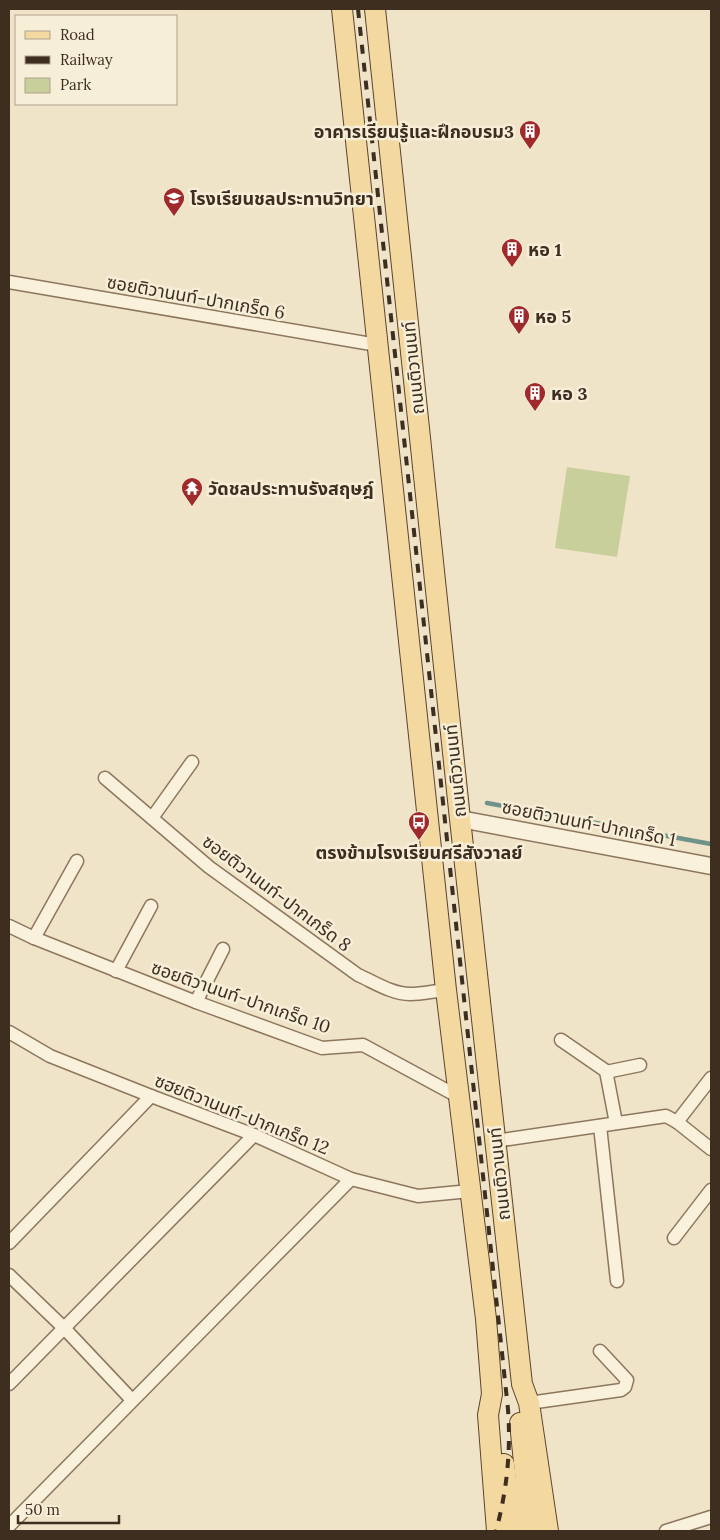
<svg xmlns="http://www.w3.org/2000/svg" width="720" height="1540" font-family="Lora,'Noto Sans Thai',serif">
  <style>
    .green { fill: #c9cf9b }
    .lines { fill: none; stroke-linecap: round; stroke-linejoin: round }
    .stream { stroke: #6f938a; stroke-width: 4.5 }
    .minor-casing { stroke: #8d765c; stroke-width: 15 }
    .tertiary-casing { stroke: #8d765c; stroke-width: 19 }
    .primary-casing { stroke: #5b4430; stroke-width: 22 }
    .minor { stroke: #faf1dc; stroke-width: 12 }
    .tertiary { stroke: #faf1dc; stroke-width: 16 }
    .primary { stroke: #f3d9a0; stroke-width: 20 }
    .rail { stroke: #3d2e20; stroke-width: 4; stroke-dasharray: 9 9; stroke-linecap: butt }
    .labels { text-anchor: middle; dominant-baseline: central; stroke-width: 5; stroke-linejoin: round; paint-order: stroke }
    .poi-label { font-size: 18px; font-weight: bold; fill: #3d2e20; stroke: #f7eed8; text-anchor: start }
    .street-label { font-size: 18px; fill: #3d2e20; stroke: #f7eed8 }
  </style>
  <rect width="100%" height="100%" fill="#f0e4c8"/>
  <polygon class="green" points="567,467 630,476 617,557 555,548"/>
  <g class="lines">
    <polyline class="stream" points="487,803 711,844"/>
    <g class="minor-casing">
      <g id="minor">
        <polyline points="9,282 377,345"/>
        <path d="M 105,778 L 209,867 L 358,975 C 374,982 392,994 410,994 C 422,994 434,991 446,990"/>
        <polyline points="152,818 192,762"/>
        <polyline points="9,926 34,938 196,1002 322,1048 363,1045 459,1097"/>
        <polyline points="34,938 77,861"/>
        <polyline points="116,971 151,906"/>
        <polyline points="196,1002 223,949"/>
        <polyline points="9,1032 50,1056 151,1096 254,1135 351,1179 418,1196 470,1191"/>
        <polyline points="561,1040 606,1071 616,1123"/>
        <polyline points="606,1072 640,1065"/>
        <polyline points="677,1122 711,1078"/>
        <polyline points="600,1126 617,1281"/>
        <polyline points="495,1141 666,1116 677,1122 711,1149"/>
        <polyline points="674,1238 711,1190"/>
        <polyline points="9,1243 151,1096"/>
        <polyline points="9,1275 64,1328 132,1400"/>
        <polyline points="9,1384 254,1135"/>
        <polyline points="529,1403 621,1390 625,1387 627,1380 600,1351"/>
        <polyline points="9,1526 351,1179"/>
        <polyline points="666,1531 711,1517"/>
      </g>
    </g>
    <g class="tertiary-casing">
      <polyline id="tertiary" points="460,819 711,866"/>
    </g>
    <g class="primary-casing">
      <g id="primary">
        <polyline points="342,9 446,990 486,1319 492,1394 488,1415 497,1531"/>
        <polyline points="375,9 460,819 522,1384 529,1403 548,1531"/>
        <polyline points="520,1423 531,1531"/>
        <polyline points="504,1464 513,1531"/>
      </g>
    </g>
    <use href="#minor" class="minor"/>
    <use href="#tertiary" class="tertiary"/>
    <use href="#primary" class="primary"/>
    <path class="rail" d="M 358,9 L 508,1409 C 511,1451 507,1490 496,1531"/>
  </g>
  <defs>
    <g id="building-pin" transform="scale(1.125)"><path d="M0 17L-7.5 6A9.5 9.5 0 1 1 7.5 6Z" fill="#9e2a2b" stroke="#f7eed8"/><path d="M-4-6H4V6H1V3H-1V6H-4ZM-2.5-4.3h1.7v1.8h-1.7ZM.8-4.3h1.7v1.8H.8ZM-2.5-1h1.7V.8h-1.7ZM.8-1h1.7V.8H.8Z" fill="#fff"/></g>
    <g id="school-pin" transform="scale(1.125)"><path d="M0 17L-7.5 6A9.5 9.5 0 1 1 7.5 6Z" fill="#9e2a2b" stroke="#f7eed8"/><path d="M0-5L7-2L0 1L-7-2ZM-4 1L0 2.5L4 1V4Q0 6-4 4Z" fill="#fff"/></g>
    <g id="temple-pin" transform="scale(1.125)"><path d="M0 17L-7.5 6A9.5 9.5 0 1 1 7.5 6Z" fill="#9e2a2b" stroke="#f7eed8"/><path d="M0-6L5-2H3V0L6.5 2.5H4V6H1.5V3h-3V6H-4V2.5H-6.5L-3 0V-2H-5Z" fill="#fff"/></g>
    <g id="bus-pin" transform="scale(1.125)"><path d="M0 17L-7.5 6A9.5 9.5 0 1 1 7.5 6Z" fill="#9e2a2b" stroke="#f7eed8"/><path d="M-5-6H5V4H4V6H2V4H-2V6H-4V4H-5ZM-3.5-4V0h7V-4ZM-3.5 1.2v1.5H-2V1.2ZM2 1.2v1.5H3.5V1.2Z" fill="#fff"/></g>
  </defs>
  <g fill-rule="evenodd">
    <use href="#building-pin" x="530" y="131"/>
    <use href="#school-pin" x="174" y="198"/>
    <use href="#building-pin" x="512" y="249"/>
    <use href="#building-pin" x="519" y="316"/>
    <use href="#building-pin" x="535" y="393"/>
    <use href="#temple-pin" x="192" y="488"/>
    <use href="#bus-pin" x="419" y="822"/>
  </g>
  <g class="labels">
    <g class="poi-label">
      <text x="514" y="131" text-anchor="end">อาคารเรียนรู้และฝึกอบรม3</text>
      <text x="190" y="198">โรงเรียนชลประทานวิทยา</text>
      <text x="528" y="249">หอ 1</text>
      <text x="535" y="316">หอ 5</text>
      <text x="551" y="393">หอ 3</text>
      <text x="208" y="488">วัดชลประทานรังสฤษฎ์</text>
      <text x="419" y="852" text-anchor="middle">ตรงข้ามโรงเรียนศรีสังวาลย์</text>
    </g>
    <g class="street-label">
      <text transform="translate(196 297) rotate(10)">ซอยติวานนท์-ปากเกร็ด 6</text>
      <text transform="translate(413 368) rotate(-96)">ถนนติวานนท์</text>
      <text transform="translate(455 771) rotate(-96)">ถนนติวานนท์</text>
      <text transform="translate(589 823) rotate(11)">ซอยติวานนท์-ปากเกร็ด 1</text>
      <text transform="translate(277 893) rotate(37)">ซอยติวานนท์-ปากเกร็ด 8</text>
      <text transform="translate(241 997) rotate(19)">ซอยติวานนท์-ปากเกร็ด 10</text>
      <text transform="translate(242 1114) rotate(22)">ซฮยติวานนท์-ปากเกร็ด 12</text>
      <text transform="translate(499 1174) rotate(-96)">ถนนติวานนท์</text>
    </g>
  </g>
  <rect width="720" height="1540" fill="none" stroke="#3d2e20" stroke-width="20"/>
  <rect x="15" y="15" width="162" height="90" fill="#f7eed8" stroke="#ada18e"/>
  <rect x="25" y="31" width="25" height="8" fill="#f3d9a0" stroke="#ada18e"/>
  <text x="60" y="40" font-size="15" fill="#3d2e20">Road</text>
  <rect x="25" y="56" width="25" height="8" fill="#3d2e20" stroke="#ada18e"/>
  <text x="60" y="65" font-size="15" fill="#3d2e20">Railway</text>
  <rect x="25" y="78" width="25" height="15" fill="#c9cf9b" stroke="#ada18e"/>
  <text x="60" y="90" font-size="15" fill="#3d2e20">Park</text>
  <path d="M18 1515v8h101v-8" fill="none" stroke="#3d2e20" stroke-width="2.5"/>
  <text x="25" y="1515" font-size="15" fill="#3d2e20" stroke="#f7eed8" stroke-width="4" paint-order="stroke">50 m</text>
</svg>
